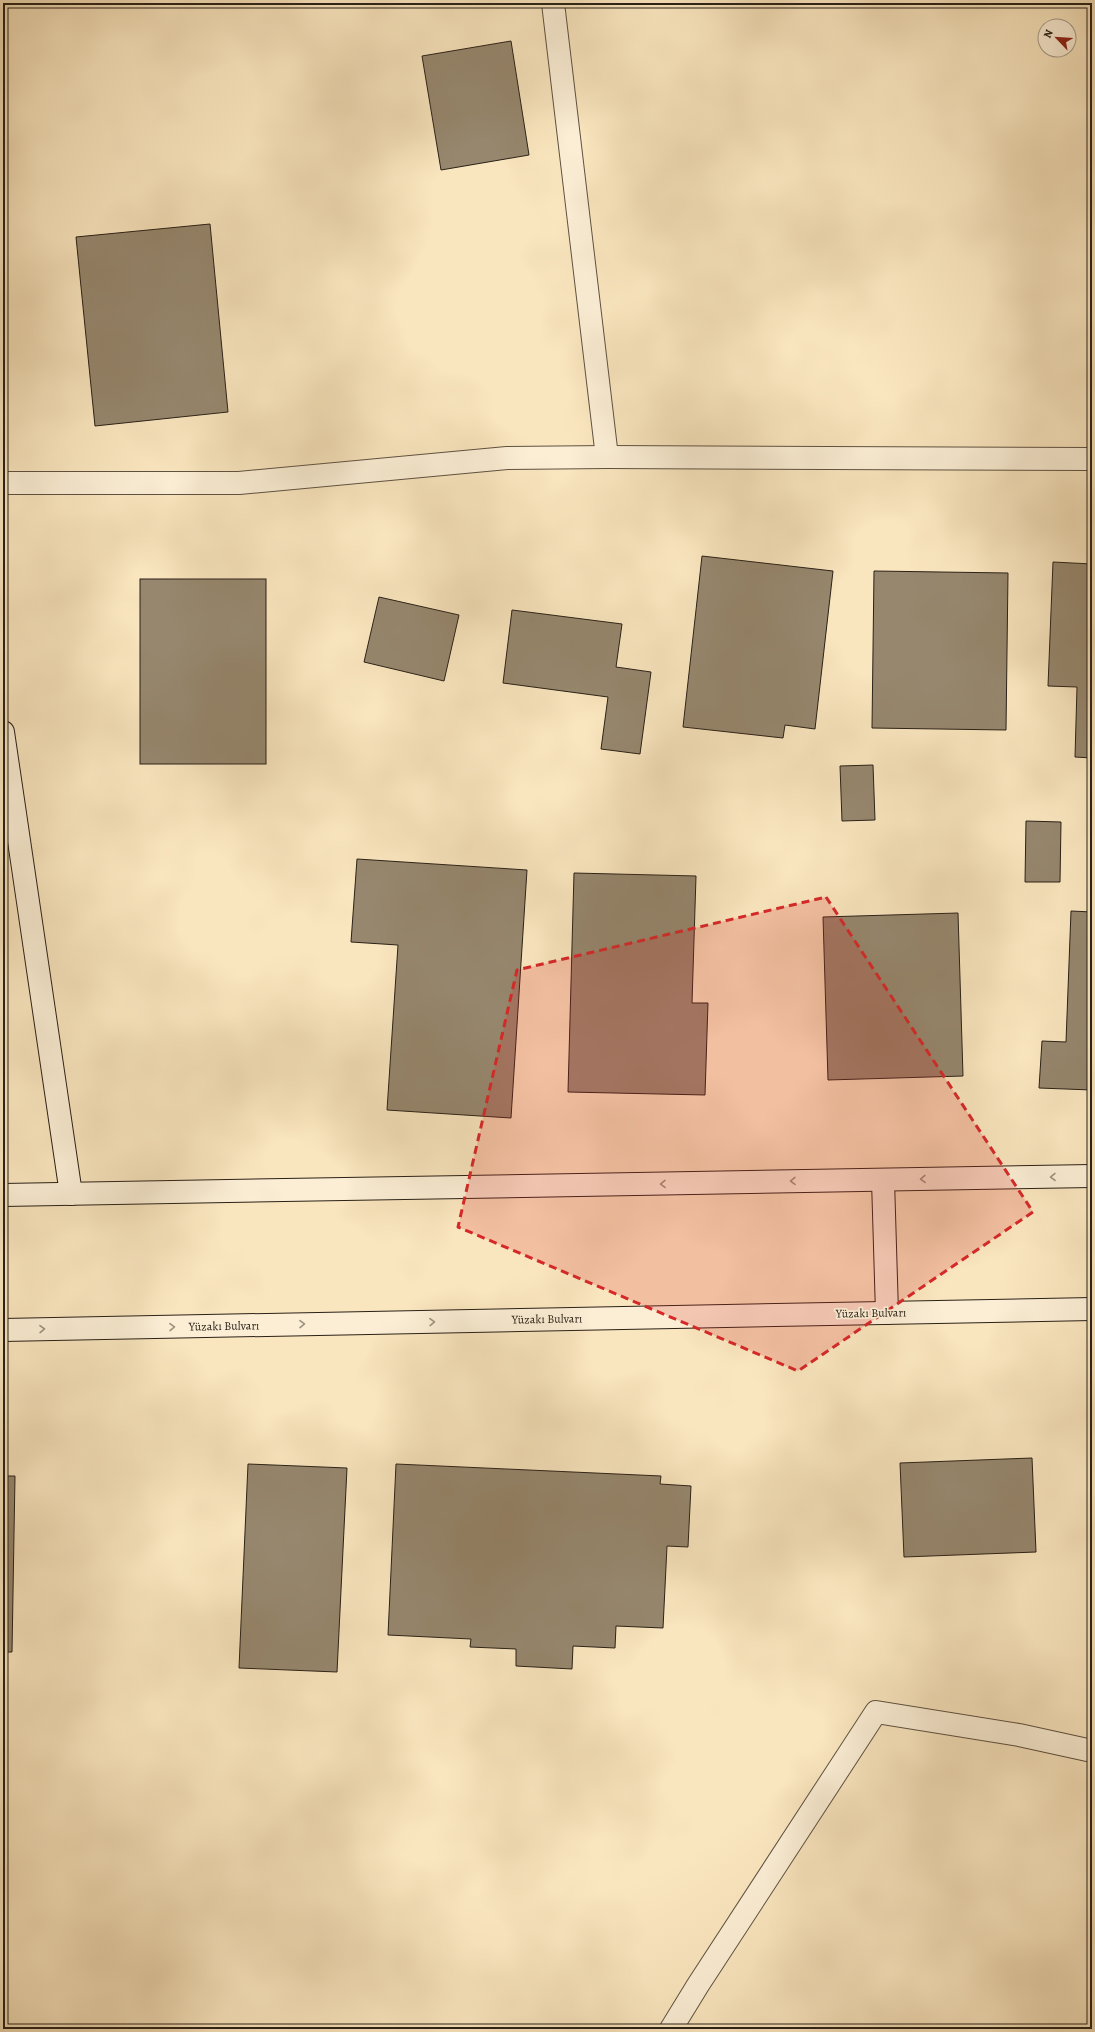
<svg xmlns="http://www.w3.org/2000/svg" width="1095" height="2032" font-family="Alegreya,serif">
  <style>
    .building { fill: #96876e; stroke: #2a2117 }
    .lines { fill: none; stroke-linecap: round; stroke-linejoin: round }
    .street-casing { stroke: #5e5241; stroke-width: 24 }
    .secondary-casing { stroke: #2a2117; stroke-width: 24 }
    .street { stroke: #fbeed5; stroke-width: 22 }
    .secondary { stroke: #fbeed5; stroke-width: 22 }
    .oneway { stroke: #9d9280 }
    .marked { fill: #d62828; fill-opacity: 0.2; stroke: #d62828; stroke-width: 3; stroke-dasharray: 8 5; stroke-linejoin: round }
    .labels { text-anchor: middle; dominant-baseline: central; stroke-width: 3.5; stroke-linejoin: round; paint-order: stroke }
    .street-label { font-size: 12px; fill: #2a2117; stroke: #fbeed5 }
  </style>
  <rect width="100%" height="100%" fill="#f9e5be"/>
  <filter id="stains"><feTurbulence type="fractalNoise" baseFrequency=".005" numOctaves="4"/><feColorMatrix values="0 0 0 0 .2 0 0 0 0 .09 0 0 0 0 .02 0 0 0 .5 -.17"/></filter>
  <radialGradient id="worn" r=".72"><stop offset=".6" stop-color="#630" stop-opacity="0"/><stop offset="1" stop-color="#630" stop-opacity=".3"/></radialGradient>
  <g class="building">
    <polygon points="511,41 529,155 441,170 422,56"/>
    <polygon points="210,224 228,412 95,426 76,237"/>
    <polygon points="702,556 833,571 815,729 785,725 783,738 683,727"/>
    <polygon points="1053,562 1092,564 1092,758 1075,757 1077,687 1048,686"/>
    <polygon points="874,571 1008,573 1006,730 872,728"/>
    <rect x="140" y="579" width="126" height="185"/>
    <polygon points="379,597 459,615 444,681 364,662"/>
    <polygon points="512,610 622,624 616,667 651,672 640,754 601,749 608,697 503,683"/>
    <polygon points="873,765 875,820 842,821 840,766"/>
    <polygon points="1026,821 1061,822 1060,882 1025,882"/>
    <polygon points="357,859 527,870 511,1118 387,1110 398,945 351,942"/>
    <polygon points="574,873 696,876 692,1003 708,1003 705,1095 568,1092"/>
    <polygon points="1071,911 1092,912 1092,1090 1039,1088 1042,1041 1066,1042"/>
    <polygon points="958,913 963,1076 828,1080 823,917"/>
    <polygon points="1032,1458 1036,1552 904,1557 900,1463"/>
    <polygon points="248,1464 347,1468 337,1672 239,1668"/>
    <polygon points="396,1464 661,1476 660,1484 691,1486 688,1547 667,1546 663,1628 616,1626 615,1648 573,1646 572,1669 516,1666 516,1649 470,1647 471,1639 388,1635"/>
    <polygon points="3,1473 5,1473 12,1618 3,1618"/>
    <polygon points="3,1476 15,1476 12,1652 3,1652"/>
  </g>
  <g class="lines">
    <g class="street-casing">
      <g id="street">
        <polyline points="553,3 607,457"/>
        <polyline points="3,483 239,483 507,458 607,457 1092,459"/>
        <polyline points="671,2029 698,1985 876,1712 1019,1735 1092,1751"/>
      </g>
    </g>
    <g class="secondary-casing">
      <g id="secondary">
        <polyline points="3,732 71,1194"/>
        <polyline points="883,1180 887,1313"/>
        <polyline points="3,1195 1092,1176"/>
        <polyline points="3,1330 1092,1309"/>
      </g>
    </g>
    <use href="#street" class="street"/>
    <use href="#secondary" class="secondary"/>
  </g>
  <defs><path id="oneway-chevron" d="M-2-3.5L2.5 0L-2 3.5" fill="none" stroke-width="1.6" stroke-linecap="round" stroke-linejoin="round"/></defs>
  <g class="oneway">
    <use href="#oneway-chevron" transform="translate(1053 1177) rotate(179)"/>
    <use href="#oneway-chevron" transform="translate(923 1179) rotate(179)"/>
    <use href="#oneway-chevron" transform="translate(793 1181) rotate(179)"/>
    <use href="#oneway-chevron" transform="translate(663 1184) rotate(179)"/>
    <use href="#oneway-chevron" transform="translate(432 1322) rotate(-1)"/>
    <use href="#oneway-chevron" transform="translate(302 1324) rotate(-1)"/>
    <use href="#oneway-chevron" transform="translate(172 1327) rotate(-1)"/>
    <use href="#oneway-chevron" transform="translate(42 1329) rotate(-1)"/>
  </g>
  <path class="marked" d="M 826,897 L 1033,1212 L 798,1371 L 458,1227 L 517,970 Z"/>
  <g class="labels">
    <g class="street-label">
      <text transform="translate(871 1313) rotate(-1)">Yüzakı Bulvarı</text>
      <text transform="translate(547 1319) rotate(-1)">Yüzakı Bulvarı</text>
      <text transform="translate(224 1326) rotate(-1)">Yüzakı Bulvarı</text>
    </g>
  </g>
  <rect width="1095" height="2032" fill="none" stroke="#f9e5be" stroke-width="16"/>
  <rect x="4" y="4" width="1087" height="2024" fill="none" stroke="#2a2117" stroke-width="2"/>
  <rect x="8" y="8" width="1079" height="2016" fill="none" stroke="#2a2117"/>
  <g transform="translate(1057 38) rotate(295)"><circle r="19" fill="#fbeed5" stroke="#a79c89"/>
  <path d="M0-3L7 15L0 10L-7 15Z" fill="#8f2418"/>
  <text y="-6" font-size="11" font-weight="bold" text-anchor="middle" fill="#2a2117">N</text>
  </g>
  <rect width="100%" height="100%" filter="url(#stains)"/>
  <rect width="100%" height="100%" fill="url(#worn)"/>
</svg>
